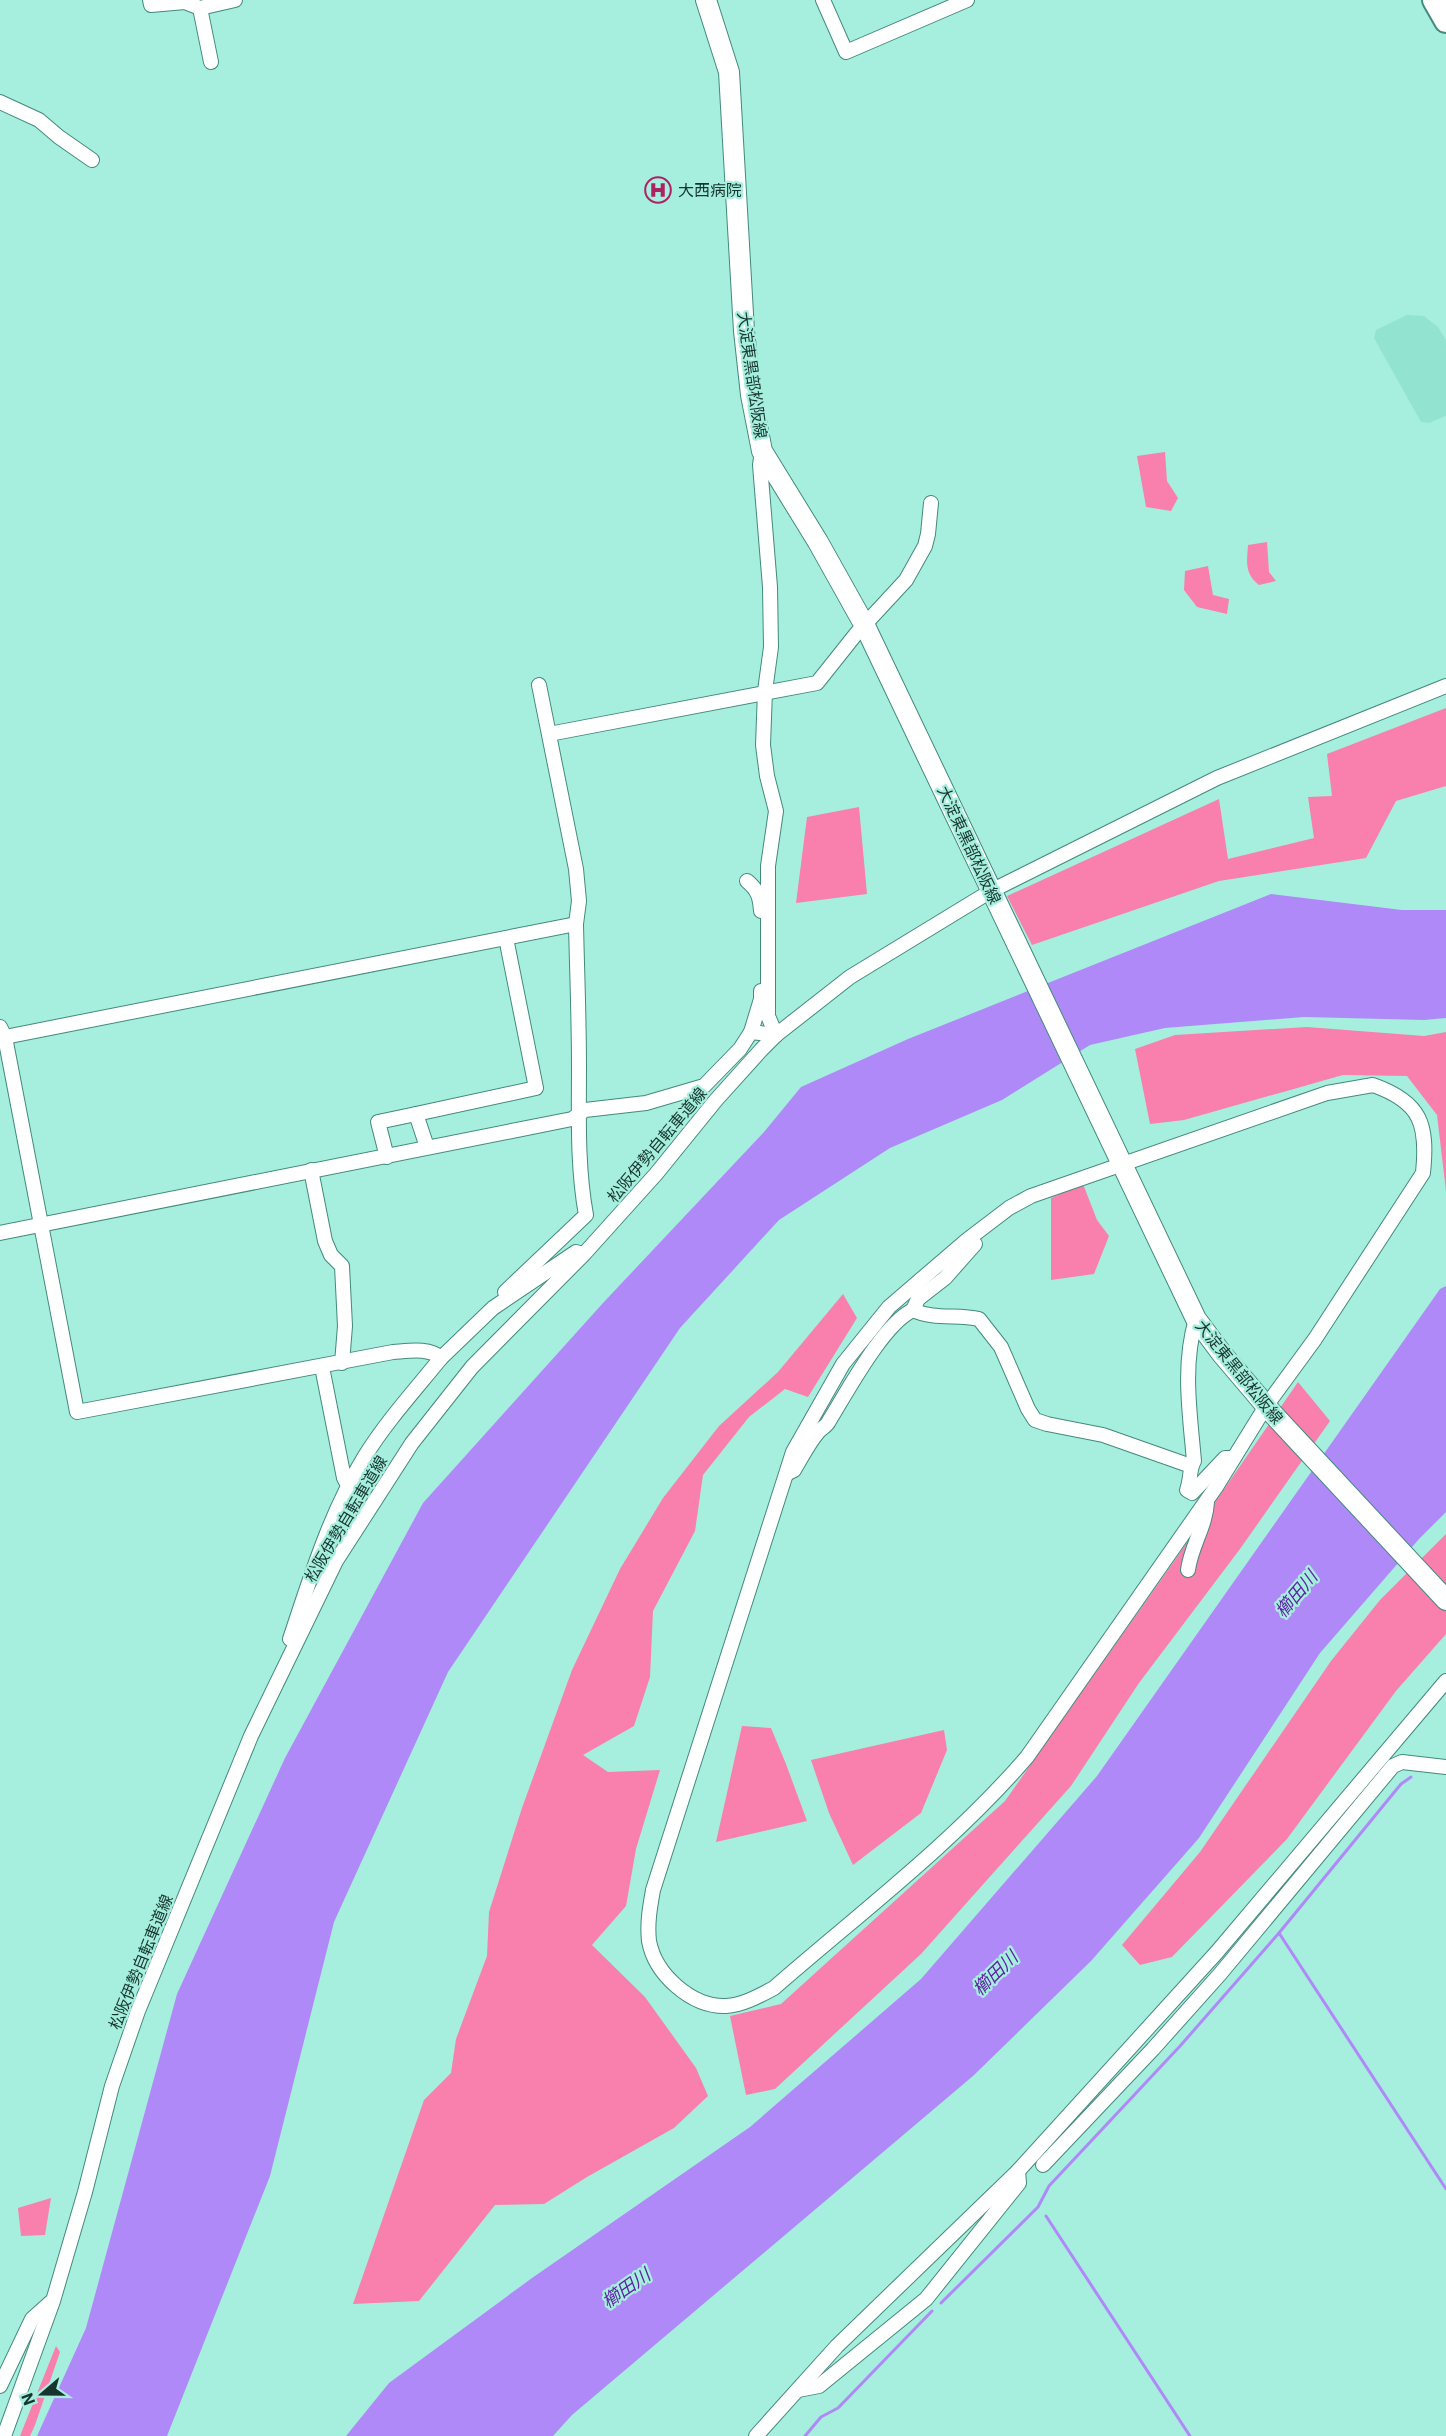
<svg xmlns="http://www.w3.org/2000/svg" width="1446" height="2436" font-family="Roboto,'Noto Sans JP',sans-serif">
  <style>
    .built { fill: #92e3d0 }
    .green { fill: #f97fac }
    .water { fill: #b089f9 }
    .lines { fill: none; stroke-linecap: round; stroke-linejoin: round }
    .stream { stroke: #b089f9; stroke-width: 3 }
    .minor-casing { stroke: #438a7c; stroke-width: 16 }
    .secondary-casing { stroke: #438a7c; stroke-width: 22 }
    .trunk-casing { stroke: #438a7c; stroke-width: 26 }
    .minor { stroke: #fff; stroke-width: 14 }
    .secondary { stroke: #fff; stroke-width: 20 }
    .trunk { stroke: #fff; stroke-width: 22 }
    .labels { text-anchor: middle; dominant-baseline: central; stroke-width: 4.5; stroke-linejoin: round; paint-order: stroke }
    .poi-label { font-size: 16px; fill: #17352f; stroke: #a6efde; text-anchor: start }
    .street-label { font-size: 16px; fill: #17352f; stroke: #a6efde }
    .water-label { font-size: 18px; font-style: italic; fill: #5e22a4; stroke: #a6efde }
  </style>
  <rect width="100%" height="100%" fill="#a6efde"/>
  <polygon class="built" points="1407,315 1424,316 1438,327 1446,340 1446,416 1429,423 1421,422 1374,338 1376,330"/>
  <g class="green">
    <polygon points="1165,452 1167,481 1178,498 1171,511 1146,507 1137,456"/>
    <path d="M 1267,542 L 1269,572 L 1276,581 L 1259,585 C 1244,573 1247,562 1248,545 Z"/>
    <polygon points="1208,566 1213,595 1229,599 1227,614 1197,607 1184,590 1185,571"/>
    <polygon points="1446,708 1446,786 1396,801 1366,858 1219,881 1032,945 1007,896 1219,799 1228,859 1314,838 1308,797 1332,796 1327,754"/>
    <polygon points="859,807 867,894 796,903 807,817"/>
    <polygon points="1307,1027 1424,1036 1446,1032 1446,1191 1437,1115 1407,1076 1343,1075 1184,1120 1150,1124 1135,1049 1175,1035"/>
    <polygon points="1083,1184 1097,1220 1109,1236 1094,1274 1051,1280 1051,1198"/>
    <polygon points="843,1294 857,1318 808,1397 785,1389 749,1417 703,1475 695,1531 653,1611 650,1677 634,1726 583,1755 608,1772 660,1770 636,1849 626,1906 592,1945 645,1997 696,2068 708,2096 674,2128 587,2177 544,2204 495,2205 419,2301 353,2304 424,2100 451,2073 456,2039 487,1956 489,1912 522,1808 572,1670 620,1569 663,1498 719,1426 778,1372"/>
    <polygon points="1298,1382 1330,1421 1240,1549 1139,1683 1071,1786 921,1954 775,2089 746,2095 730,2016 781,2004 1005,1801 1175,1560"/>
    <polygon points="1446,1534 1446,1634 1396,1691 1287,1839 1172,1957 1140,1965 1122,1945 1200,1852 1331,1661 1380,1600"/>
    <polygon points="742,1726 771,1728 786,1764 807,1821 716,1842"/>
    <polygon points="944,1730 947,1750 921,1813 853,1865 829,1813 811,1760"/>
    <polygon points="51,2198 45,2235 21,2236 18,2208"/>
    <polygon points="56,2346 60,2352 35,2425 30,2436 20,2436"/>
  </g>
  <g class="water">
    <polygon points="1271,894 1402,910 1446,910 1446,1018 1424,1020 1304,1017 1165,1028 1090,1045 1002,1100 890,1148 779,1220 680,1328 448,1672 334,1922 270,2176 167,2436 37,2436 86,2328 177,1994 285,1758 423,1503 603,1303 764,1132 801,1087 908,1039"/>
    <polygon points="1446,1286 1446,1512 1419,1539 1320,1653 1199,1838 1091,1961 973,2076 572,2415 553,2436 346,2436 389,2383 532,2278 750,2127 921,1979 1097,1776 1440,1289"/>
  </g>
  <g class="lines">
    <g class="stream">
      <polyline points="1279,1933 1446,2189"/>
      <polyline points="1046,2216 1190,2436"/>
      <polyline points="941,2303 1038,2207 1049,2186 1181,2045 1279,1933 1401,1784 1411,1777"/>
      <polyline points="805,2436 821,2417 838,2408 932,2311"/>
    </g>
    <g class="minor-casing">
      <g id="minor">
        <polyline points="150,0 151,5 185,2 200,8 235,0"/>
        <polyline points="823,0 846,52 967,0"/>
        <polyline points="200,8 211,62"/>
        <polyline points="0,102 39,120 59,137 92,160"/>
        <polyline points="762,451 760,465 770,587 771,647 765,691 763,745 767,776 776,811 768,866 768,1016 776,1035"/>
        <polyline points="549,734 817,683 856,634 906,580 925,546 928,534 931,503"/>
        <path d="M 747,881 C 758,890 760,897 761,911"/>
        <path d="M 0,1027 L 5,1037 L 77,1412 L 393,1352 C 408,1351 429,1347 441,1358 L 493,1308 L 576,1252 L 579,1253"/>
        <polyline points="751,1032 761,999 761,991"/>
        <polyline points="5,1037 576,924"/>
        <path d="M 1373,1085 C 1421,1102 1428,1124 1423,1173 L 1315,1339 L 1266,1406 L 1216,1487 L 1027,1757 C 952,1844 860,1913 774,1988 C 759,1996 743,2005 726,2006 C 691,2007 655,1974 649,1941 C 647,1923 650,1907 653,1890 L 793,1452 L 843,1364 L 889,1307 L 967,1240 L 1009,1208 L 1031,1196 L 1327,1093 Z"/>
        <polyline points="416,1114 536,1088 506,938"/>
        <polyline points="387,1157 378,1122 416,1114 427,1147"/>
        <polyline points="311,1170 325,1241 331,1255 342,1266 345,1326 342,1363"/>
        <polyline points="0,1233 572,1119 585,1110 646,1103 704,1086 740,1049 751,1032 776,1035"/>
        <path d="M 975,1244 L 945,1278 L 918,1299 L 913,1310 C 934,1320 957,1314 979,1319 L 1001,1347 L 1028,1409 L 1035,1420 L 1047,1424 L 1103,1435 L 1191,1466"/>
        <path d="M 505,1292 L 586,1215 C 577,1166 579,1116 579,1067 C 579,1019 577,971 576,924 L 579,901 L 576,869 L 539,685"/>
        <path d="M 1196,1319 C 1182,1366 1190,1414 1194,1461 C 1189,1469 1191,1480 1187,1490 L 1192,1493 L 1225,1458 L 1232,1458"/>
        <polyline points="322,1367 344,1478 348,1485"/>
        <path d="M 788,1473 L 794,1470 C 802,1457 809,1442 819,1431 C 823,1427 827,1426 829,1421 C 847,1392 883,1324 913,1310"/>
        <path d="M 1188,1570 C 1191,1546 1206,1526 1207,1502"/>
        <path d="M 290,1639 C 311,1576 330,1513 365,1456 C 386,1422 415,1390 441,1358"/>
        <polyline points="1043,2165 1153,2049 1220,1974 1393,1766 1402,1762 1446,1767"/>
        <polyline points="0,2386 32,2319 51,2302"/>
        <polyline points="798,2390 819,2386 926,2299 1019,2183 1018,2171"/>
        <polyline points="4,2436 53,2301 85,2192 112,2086 138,2011 251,1736 336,1561 412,1443 472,1367 584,1254 656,1174 716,1100 761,1050 776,1035 850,977 991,891 1217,778 1446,686"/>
        <polyline points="756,2436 837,2346 1018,2171 1217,1952 1446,1681"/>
      </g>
    </g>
    <g class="secondary-casing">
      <polyline id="secondary" points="706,0 729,72 744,331 751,395 762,451 818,542 865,626 1196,1319 1222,1354 1273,1414 1446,1600"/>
    </g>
    <g class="trunk-casing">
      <polyline id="trunk" points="1434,0 1446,21"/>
    </g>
    <use href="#minor" class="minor"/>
    <use href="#secondary" class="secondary"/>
    <use href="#trunk" class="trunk"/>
  </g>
  <defs>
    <g id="hospital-ring" transform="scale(1.35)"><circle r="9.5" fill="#a6efde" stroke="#ad2263" stroke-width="1.5"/><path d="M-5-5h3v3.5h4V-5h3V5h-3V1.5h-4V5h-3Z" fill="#ad2263"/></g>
  </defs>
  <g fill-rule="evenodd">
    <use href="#hospital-ring" x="658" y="190"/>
  </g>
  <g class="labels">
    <g class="poi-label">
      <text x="678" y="190">大西病院</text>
    </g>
    <g class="street-label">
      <text transform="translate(752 375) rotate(82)">大淀東黒部松阪線</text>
      <text transform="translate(969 845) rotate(65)">大淀東黒部松阪線</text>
      <text transform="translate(657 1145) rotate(-50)">松阪伊勢自転車道線</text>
      <text transform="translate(1239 1372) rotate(51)">大淀東黒部松阪線</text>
      <text transform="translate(346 1519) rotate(-59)">松阪伊勢自転車道線</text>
      <text transform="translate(141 1962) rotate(-68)">松阪伊勢自転車道線</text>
    </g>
    <g class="water-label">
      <text transform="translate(1296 1594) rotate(-50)">櫛田川</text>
      <text transform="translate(995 1973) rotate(-44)">櫛田川</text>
      <text transform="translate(626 2288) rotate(-35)">櫛田川</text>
    </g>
  </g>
  <g transform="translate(42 2394) rotate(250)" stroke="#a6efde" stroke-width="4.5" paint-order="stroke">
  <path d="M0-4.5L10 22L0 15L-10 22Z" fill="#17352f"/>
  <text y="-9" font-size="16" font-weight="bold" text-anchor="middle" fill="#17352f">N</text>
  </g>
</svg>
